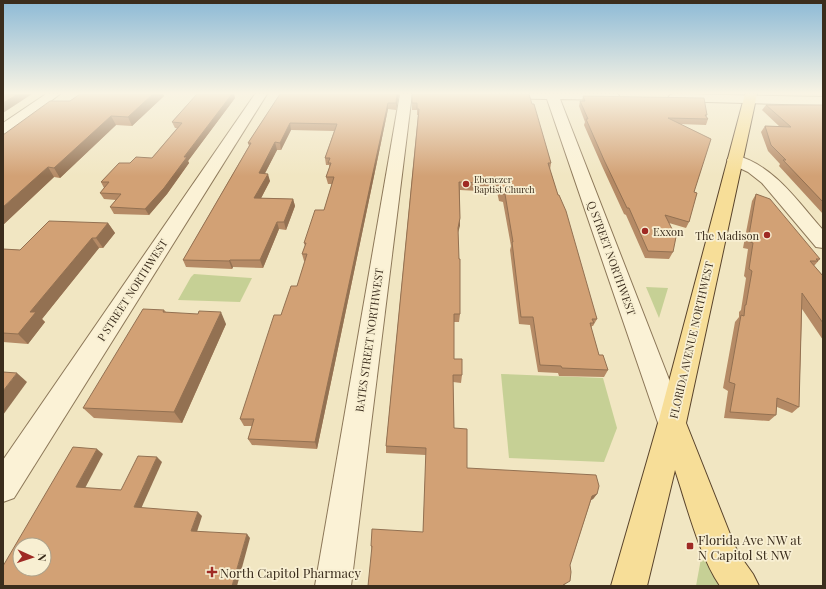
<svg xmlns="http://www.w3.org/2000/svg" width="826" height="589" font-family="'Playfair Display',serif">
  <style>
    .green { fill: #c6d095 }
    .lines { fill: none; stroke-linecap: round; stroke-linejoin: round }
    .minor-casing { stroke: #8c7758; stroke-width: 2 }
    .major-casing { stroke: #5a442c; stroke-width: 2 }
    .minor { fill: #fbf2d6; fill-rule: evenodd }
    .major { fill: #f7de98; fill-rule: evenodd }
    .wall { fill: #b58a65 }
    .shaded-wall { fill: #937152 }
    .building { fill: #d2a175; stroke: #937152; fill-rule: evenodd }
    .poi-dot { fill: #9f2a24; stroke: #f8efd2; stroke-width: 1.5 }
    .labels { text-anchor: middle; dominant-baseline: central; stroke-width: 3.5; stroke-linejoin: round; paint-order: stroke }
    .far-poi-label { font-size: 9px; fill: #3b2d1d; stroke: #f8efd2; text-anchor: start }
    .poi-label { font-size: 11px; fill: #3b2d1d; stroke: #f8efd2; text-anchor: start }
    .street-label { font-size: 11px; fill: #3b2d1d; stroke: #f8efd2 }
    .near-poi-label { font-size: 13px; fill: #3b2d1d; stroke: #f8efd2; text-anchor: start }
  </style>
  <rect width="100%" height="100%" fill="#f1e6c2"/>
  <g class="green">
    <polygon points="194,274 251,278 252,278 240,302 178,300 191,277"/>
    <polygon points="646,287 668,288 659,318"/>
    <polygon points="501,374 603,378 617,428 604,462 509,458"/>
    <polygon points="702,553 710,560 724,586 696,586"/>
  </g>
  <g class="lines">
    <g class="minor-casing">
      <g id="minor">
        <polygon points="46,94 60,94 8,133 3,134 3,123"/>
        <polygon points="255,94 267,94 14,498 3,502 3,460"/>
        <polygon points="400,94 412,94 351,586 315,586"/>
        <polygon points="492,94 618,94 619,96 618,99 613,100 560,99 686,423 682,432 672,436 662,432 658,423 547,99 498,98 493,97"/>
        <polygon points="675,94 823,97 823,105 670,101 668,98 670,95"/>
        <path d="M 735,155 C 774,165 798,202 823,230 L 823,248 L 816,247 L 762,183 L 748,172 L 729,163 L 727,160 L 729,157 Z"/>
      </g>
    </g>
    <g class="major-casing">
      <path id="major" d="M 745,94 L 757,94 L 686,423 L 730,534 L 738,553 L 753,574 L 759,586 L 720,586 C 699,555 687,506 675,470 L 647,586 L 611,586 L 658,423 Z"/>
    </g>
    <use href="#minor" class="minor"/>
    <use href="#major" class="major"/>
  </g>
  <g class="wall">
    <polygon points="80,94 163,94 164,96 132,126 116,125 60,178 54,177 3,225"/>
    <polygon points="197,94 234,94 235,98 188,161 189,163 167,194 149,215 114,214 110,207 116,200 104,199 100,193 104,188 101,182 130,163 152,158 177,128 175,128 172,122"/>
    <polygon points="280,94 399,94 396,110 388,109 317,449 252,445 248,439 252,426 244,426 240,419 281,315 297,286 305,261 304,261 302,254 305,246 304,243 324,210 332,184 328,184 326,177 329,168 329,165 326,165 325,158 334,131 291,130 281,150 277,150 265,173 270,181 261,198 293,199 295,206 286,230 279,229 263,268 233,267 232,269 186,267 183,260 249,146 248,143"/>
    <polygon points="583,96 707,115 706,116 708,119 706,125 680,124 694,192 689,222 686,228 669,223 673,252 669,259 645,258 626,215 624,214 602,166 584,125 585,122 579,106 580,101 582,101"/>
    <polygon points="412,103 532,104 551,163 550,170 597,319 593,326 592,326 591,328 599,355 608,370 604,377 559,376 558,373 538,372 530,325 519,324 510,250 511,246 503,202 499,201 497,192 460,190 460,218 458,232 460,314 459,322 454,322 454,359 462,375 461,383 453,382 454,428 467,468 597,494 593,499 591,500 570,565 565,585 372,551 371,546 423,532 426,455 386,453 386,446 418,115 417,115 417,110 412,110"/>
    <polygon points="766,105 823,105 823,214 779,166 780,164 768,151 761,132 765,126 780,127 762,110"/>
    <polygon points="756,194 820,259 814,266 823,276 823,340 802,309 799,407 792,413 777,407 776,415 769,421 724,418 728,391 723,388 735,322 739,317 739,312 741,310 746,278 744,276 748,249 743,248 752,201"/>
    <polygon points="108,223 115,233 103,248 99,248 42,319 45,322 28,344 3,342 3,249 20,250"/>
    <polygon points="164,310 166,312 226,324 182,423 94,418 83,408"/>
  </g>
  <g class="shaded-wall">
    <polygon points="18,94 32,94 3,113 3,103"/>
    <polygon points="153,94 163,94 164,96 132,126 128,117"/>
    <polygon points="232,94 234,94 235,98 188,161 189,163 167,194 149,215 145,209"/>
    <polygon points="397,94 399,94 396,110 396,103"/>
    <polygon points="388,103 388,109 317,449 315,442"/>
    <polygon points="111,116 116,125 60,178 54,168"/>
    <polygon points="290,123 291,130 281,150 280,143"/>
    <polygon points="275,142 277,150 261,181 259,173"/>
    <polygon points="48,167 54,177 3,225 3,207"/>
    <polygon points="268,174 270,181 257,206 254,198"/>
    <polygon points="293,199 295,206 286,230 284,222"/>
    <polygon points="460,218 460,226 457,236 458,228"/>
    <polygon points="277,222 279,229 263,268 260,260"/>
    <polygon points="108,223 115,233 103,248 96,238"/>
    <polygon points="92,238 99,248 42,319 45,322 28,344 18,334 30,312"/>
    <polygon points="230,260 233,267 232,269 229,261"/>
    <polygon points="221,312 226,324 182,423 174,412"/>
    <polygon points="17,373 27,382 3,415 3,391"/>
    <polygon points="97,449 103,454 83,492 76,487"/>
    <polygon points="157,457 162,462 140,511 134,507"/>
    <polygon points="597,494 593,499 587,502 592,496"/>
    <polygon points="198,512 202,516 196,535 191,531"/>
    <polygon points="247,534 250,538 237,586 232,586"/>
  </g>
  <g class="building">
    <polygon points="3,94 18,94 3,103"/>
    <polygon points="80,94 153,94 128,117 111,116 54,168 48,167 3,207 3,135 50,101 70,101"/>
    <polygon points="197,94 232,94 184,157 187,157 164,188 145,209 110,207 121,194 100,193 109,182 101,182 119,163 130,163 136,157 152,158 182,123 172,122"/>
    <polygon points="280,94 397,94 396,103 388,103 315,442 248,439 254,419 240,419 274,315 281,315 291,286 297,286 307,254 302,254 306,243 304,243 315,210 324,210 334,177 326,177 331,163 328,163 330,158 325,158 337,124 290,123 280,143 275,142 259,173 268,174 254,198 293,199 284,222 277,222 260,260 230,260 229,261 183,260 251,143 248,143"/>
    <polygon points="412,94 529,94 532,104 534,104 551,163 548,163 558,195 559,195 566,211 597,319 592,319 594,323 590,323 599,355 603,355 608,370 562,368 561,366 540,365 533,317 521,317 512,242 513,242 505,194 500,194 498,184 459,182 460,218 458,228 459,259 460,259 460,314 454,314 454,359 462,359 462,375 453,375 454,428 467,429 467,468 596,475 599,486 597,494 592,496 570,565 571,572 570,581 563,585 563,586 368,586 372,546 371,546 372,529 423,532 426,448 386,446 419,109 417,109 417,103 412,103"/>
    <polygon points="583,96 704,98 707,115 705,115 708,119 668,118 711,139 694,192 697,193 689,222 665,215 676,237 673,252 648,251 629,208 627,208 604,160 586,119 588,119 580,101 585,101"/>
    <polygon points="766,105 823,105 823,202 783,160 786,160 771,145 765,126 791,127"/>
    <polygon points="756,194 770,199 820,259 816,259 818,261 810,261 823,276 823,323 802,293 799,407 777,398 776,415 730,412 735,384 729,382 741,315 744,316 745,305 746,305 752,271 749,269 753,243 748,241"/>
    <polygon points="49,221 108,223 96,238 92,238 30,312 36,312 18,334 3,333 3,249 20,250"/>
    <polygon points="143,309 164,310 163,312 198,314 199,311 221,312 174,412 83,408"/>
    <polygon points="3,372 17,373 3,391"/>
    <path d="M 73,447 L 97,449 L 76,487 L 121,490 L 138,456 L 157,457 L 134,507 L 198,512 L 191,531 L 247,534 L 232,586 L 3,586 L 3,566 ZM 20,545 L 44,545 L 44,569 L 20,569 Z"/>
  </g>
  <linearGradient id="sky" x2="0" y2="1"><stop stop-color="#8dbad6"/><stop offset="0.53" stop-color="#f9f4e4"/><stop offset="1" stop-color="#f9f4e4" stop-opacity="0"/></linearGradient>
  <rect width="826" height="176" fill="url(#sky)"/>
  <g class="poi-dot">
    <circle cx="466" cy="184" r="4"/>
    <circle cx="645" cy="231" r="4"/>
    <circle cx="767" cy="235" r="4"/>
    <rect x="686" y="542" width="8" height="8" rx="2"/>
    <path d="M210 566h4v4h4v4h-4v4h-4v-4h-4v-4h4z"/>
  </g>
  <g class="labels">
    <g class="far-poi-label">
      <text x="474" y="179">Ebenezer<tspan x="474" dy="10">Baptist Church</tspan></text>
    </g>
    <g class="poi-label">
      <text x="653" y="231">Exxon</text>
      <text x="759" y="235" text-anchor="end">The Madison</text>
    </g>
    <g class="street-label">
      <text transform="translate(612 258) rotate(70)">Q STREET NORTHWEST</text>
      <text transform="translate(132 290) rotate(-57)">P STREET NORTHWEST</text>
      <text transform="translate(369 340) rotate(-82)">BATES STREET NORTHWEST</text>
      <text transform="translate(691 340) rotate(-77)">FLORIDA AVENUE NORTHWEST</text>
    </g>
    <g class="near-poi-label">
      <text x="698" y="539">Florida Ave NW at<tspan x="698" dy="15">N Capitol St NW</tspan></text>
      <text x="220" y="572">North Capitol Pharmacy</text>
    </g>
  </g>
  <rect width="826" height="589" fill="none" stroke="#3b2d1d" stroke-width="8"/>
  <g transform="translate(32 557) rotate(93)"><circle r="19" fill="#f8efd2" stroke="#aca18a"/>
  <path d="M0-3L7 15L0 10L-7 15Z" fill="#9f2a24"/>
  <text y="-6" font-size="11" font-weight="bold" text-anchor="middle" fill="#3b2d1d">N</text>
  </g>
</svg>
